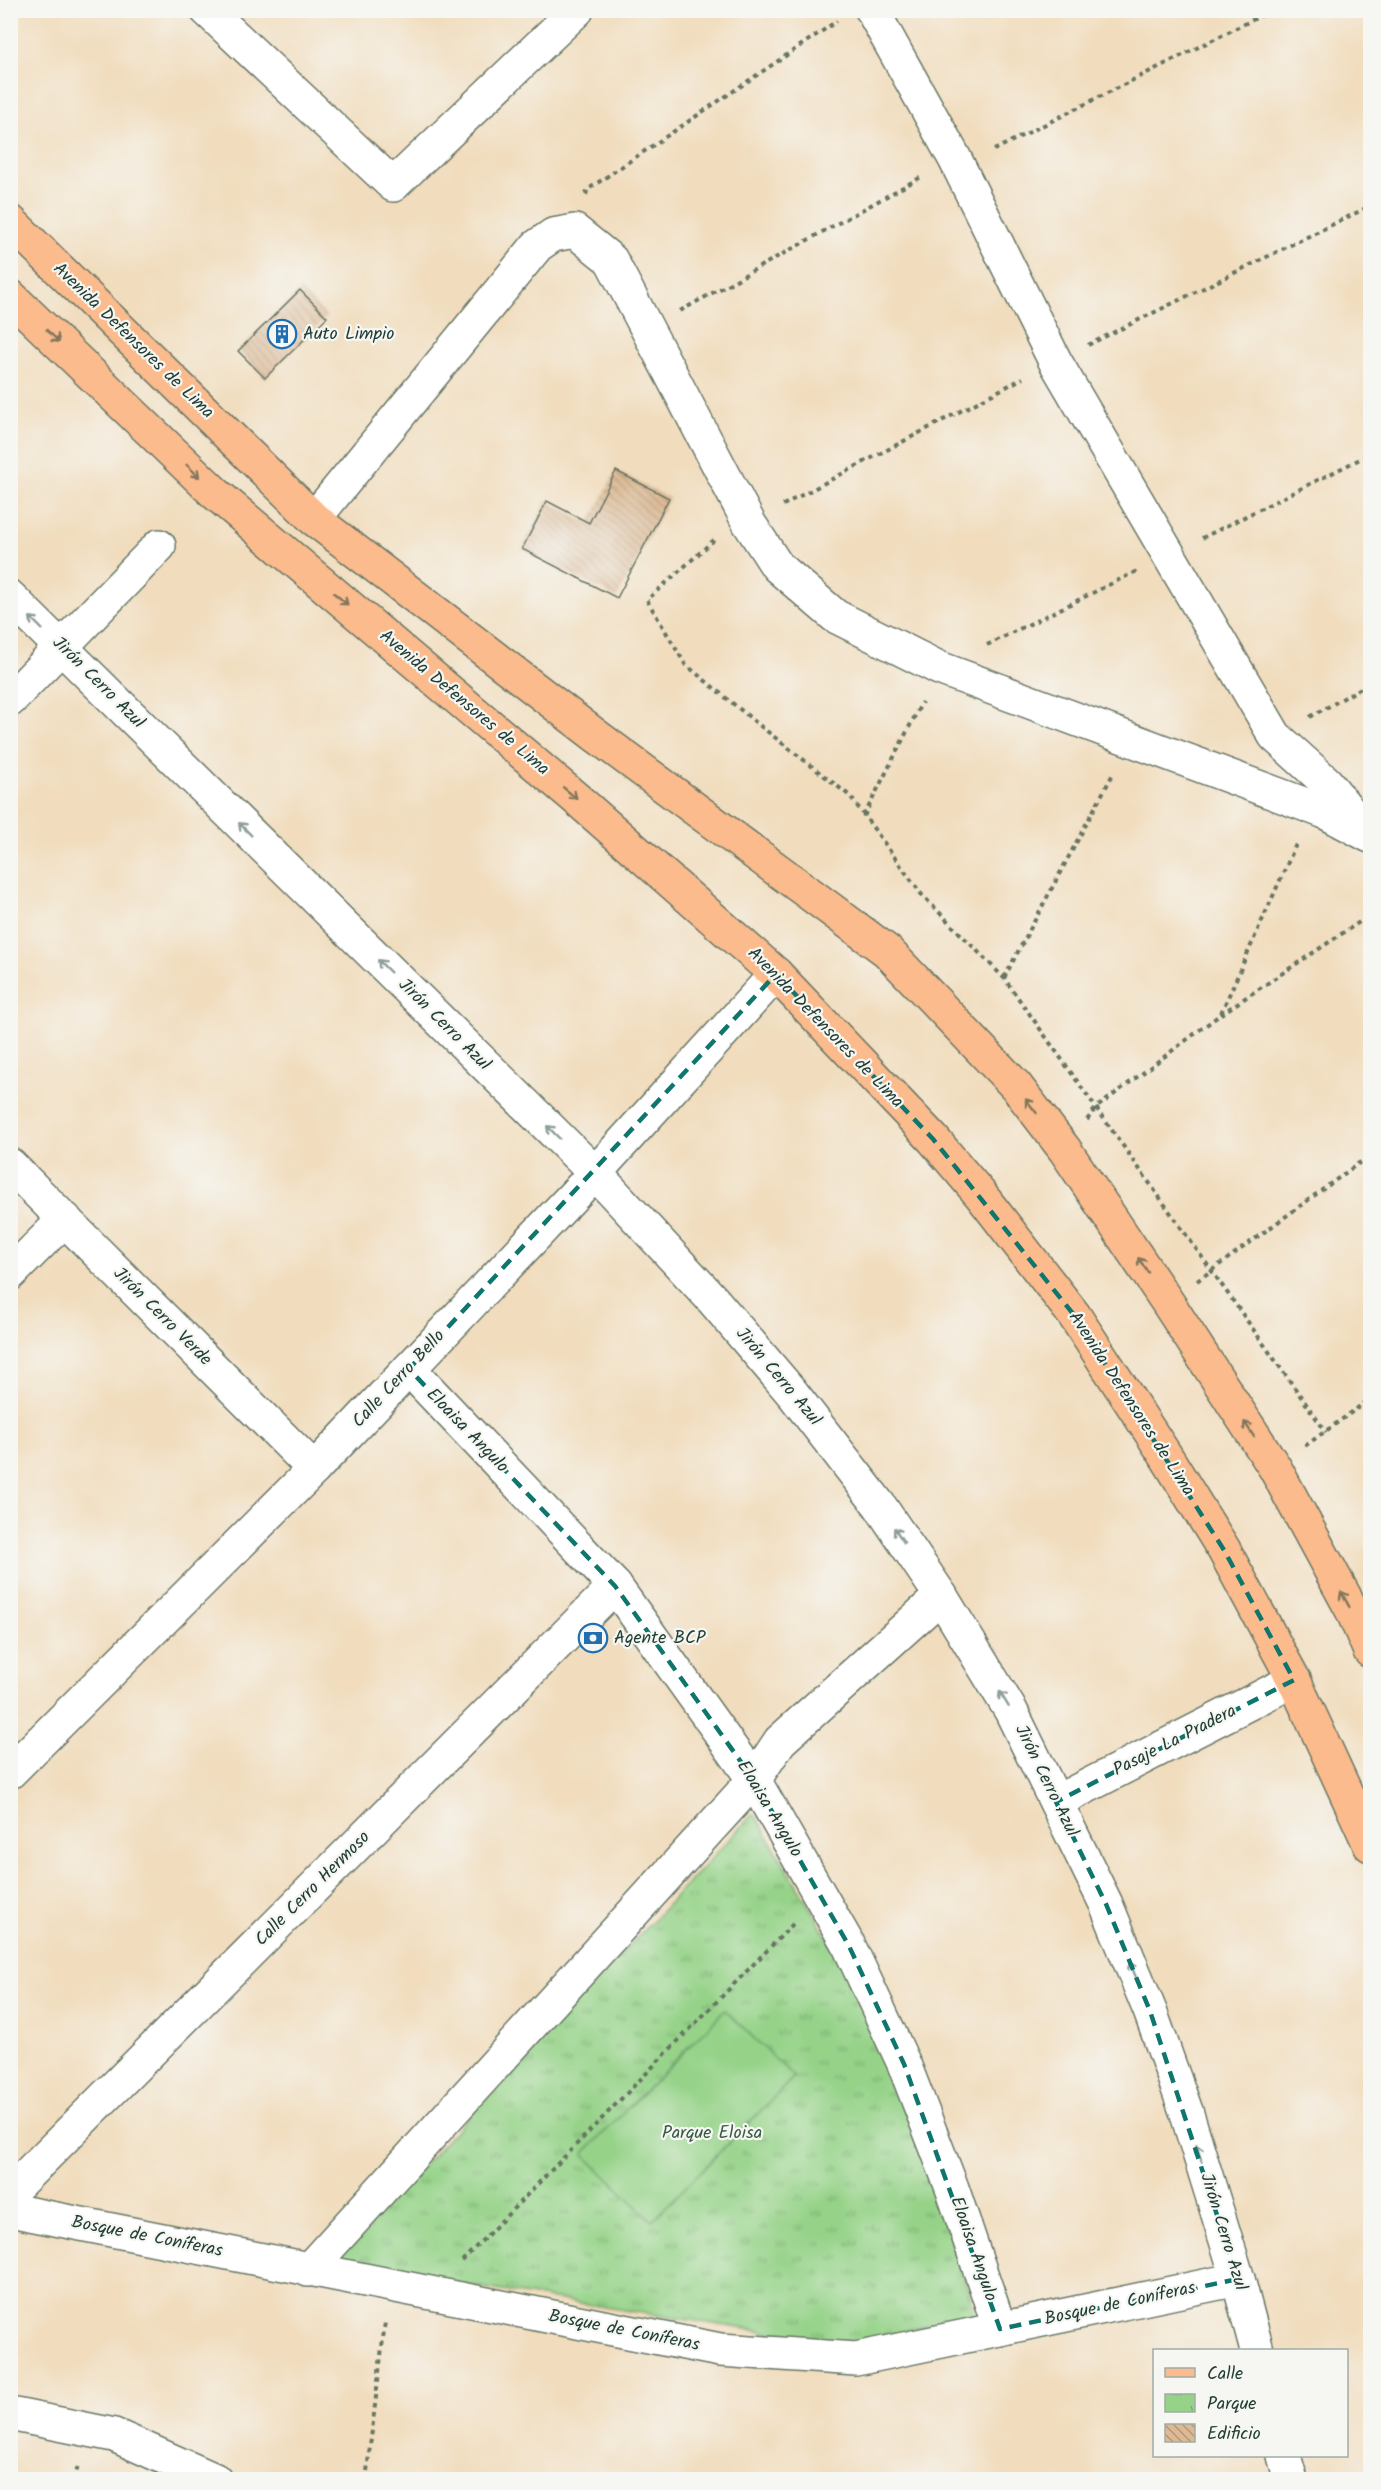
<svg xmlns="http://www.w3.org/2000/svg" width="1381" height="2490" font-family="Kalam,sans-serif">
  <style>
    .park { fill: url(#park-tufts); stroke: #5a885e; stroke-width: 1.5 }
    .pitch { fill: #96d389; stroke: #5a885e; stroke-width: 1.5 }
    .building { fill: url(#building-back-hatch) }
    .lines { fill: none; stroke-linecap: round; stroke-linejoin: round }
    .minor-casing { stroke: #687564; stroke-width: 36 }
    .major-casing { stroke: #687564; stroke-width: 36 }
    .path { stroke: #687564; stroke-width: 4; stroke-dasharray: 4.5 4.5; stroke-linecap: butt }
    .minor { stroke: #fff; stroke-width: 33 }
    .major { stroke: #fbbb8c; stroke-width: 33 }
    .oneway { stroke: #82765c }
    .oneway2 { stroke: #8f9e9a }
    .marked { fill: none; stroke: #0f766e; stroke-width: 4.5; stroke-dasharray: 12 8; stroke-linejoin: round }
    .labels { text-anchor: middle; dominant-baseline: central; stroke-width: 4.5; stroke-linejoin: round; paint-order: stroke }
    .poi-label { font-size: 18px; fill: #1f3d34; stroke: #f6f6f2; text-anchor: start }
    .street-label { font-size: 18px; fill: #1f3d34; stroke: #f6f6f2 }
    .park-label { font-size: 18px; fill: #375b45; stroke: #f6f6f2 }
  </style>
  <defs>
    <pattern id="park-tufts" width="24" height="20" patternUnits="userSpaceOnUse" patternTransform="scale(1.5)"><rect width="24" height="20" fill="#96d389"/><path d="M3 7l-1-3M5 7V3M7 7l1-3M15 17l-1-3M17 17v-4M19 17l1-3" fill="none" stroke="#7aac71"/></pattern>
    <pattern id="building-back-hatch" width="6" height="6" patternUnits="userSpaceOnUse" patternTransform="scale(1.5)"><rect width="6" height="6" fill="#ddba94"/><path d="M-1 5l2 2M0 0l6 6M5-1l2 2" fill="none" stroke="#b3987a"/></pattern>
  </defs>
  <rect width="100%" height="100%" fill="#f6f6f2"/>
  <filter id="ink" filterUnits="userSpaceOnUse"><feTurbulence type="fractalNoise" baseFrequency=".0167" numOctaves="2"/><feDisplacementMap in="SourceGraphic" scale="12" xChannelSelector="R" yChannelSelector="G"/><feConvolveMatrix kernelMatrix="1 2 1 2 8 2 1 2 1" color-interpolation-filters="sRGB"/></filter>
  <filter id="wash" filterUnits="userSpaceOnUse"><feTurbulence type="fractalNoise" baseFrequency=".008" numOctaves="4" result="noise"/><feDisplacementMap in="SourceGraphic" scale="24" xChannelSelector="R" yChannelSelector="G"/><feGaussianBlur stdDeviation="1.35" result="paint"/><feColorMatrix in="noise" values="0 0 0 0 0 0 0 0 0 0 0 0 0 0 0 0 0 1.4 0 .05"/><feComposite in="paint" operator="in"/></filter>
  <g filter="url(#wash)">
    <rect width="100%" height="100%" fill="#f1ddbe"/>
    <polygon class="park" points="754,1813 847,1970 917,2135 976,2314 848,2345 330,2264"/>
    <polygon class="pitch" points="725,2010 794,2077 652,2221 583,2154"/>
    <g id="blocks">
      <g class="building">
        <polygon points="300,290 327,317 265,378 238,351"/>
        <polygon points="616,471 669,498 617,598 522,549 547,501 589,523"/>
      </g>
    </g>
  </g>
  <g filter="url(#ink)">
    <use href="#blocks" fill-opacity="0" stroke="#687564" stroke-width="1.5"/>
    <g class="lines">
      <g class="minor-casing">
        <g id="minor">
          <polyline points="207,10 393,185 577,10"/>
          <polyline points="872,10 955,159 1055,361 1275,736 1326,782 1360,825"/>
          <polyline points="314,519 537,246 553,235 575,231 611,260 749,523 777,566 835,616 939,668 1325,812 1370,836"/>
          <polyline points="10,597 595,1173 713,1300 793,1394 880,1506 941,1596 1011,1711 1106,1904 1150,2011 1186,2111 1238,2279 1257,2350"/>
          <polyline points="10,700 159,546"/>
          <polyline points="10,1165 314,1469"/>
          <polyline points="10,1274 65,1219"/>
          <polyline points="409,1369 615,1586 754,1780 849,1946 904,2064 952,2188 1000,2329"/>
          <polyline points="10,1772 314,1469 595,1173 776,974"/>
          <polyline points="1056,1802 1294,1680"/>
          <polyline points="10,2192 615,1586"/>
          <polyline points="10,2210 720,2350 856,2359 1238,2279"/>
          <polyline points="308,2270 754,1780 780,1741 941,1596"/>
          <polyline points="10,2414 114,2435 215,2480"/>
          <polyline points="1284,2456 1291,2480"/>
        </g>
      </g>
      <g class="major-casing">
        <g id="major">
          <polyline points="10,221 314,519 595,735 887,951 1016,1086 1065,1150 1168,1303 1275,1468 1352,1610 1370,1651"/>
          <polyline points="10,296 215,493 579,801 776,974 933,1139 980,1194 1074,1315 1164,1453 1224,1550 1294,1680 1370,1845"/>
        </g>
      </g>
      <g class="path">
        <polyline points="994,150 1272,10"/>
        <polyline points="586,195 587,190 837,21"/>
        <polyline points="680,311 923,176"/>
        <polyline points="1088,345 1370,206"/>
        <polyline points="783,505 1023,378"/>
        <polyline points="1202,538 1370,454"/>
        <polyline points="714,540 647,600 685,664 759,725 850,796 922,895 1004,978 1326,1432"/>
        <polyline points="987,645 1137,571"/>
        <polyline points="1310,717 1370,683"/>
        <polyline points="864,816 922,702"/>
        <polyline points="1004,978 1114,772"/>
        <polyline points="1221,1013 1297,842"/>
        <polyline points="1087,1120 1096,1108 1221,1014 1370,915"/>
        <polyline points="1197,1281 1370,1155"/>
        <polyline points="1305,1446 1370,1399"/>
        <polyline points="462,2261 793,1924"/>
        <polyline points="74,2480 78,2466"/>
        <polyline points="366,2480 385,2322"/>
      </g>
      <use href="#minor" class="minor"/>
      <use href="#major" class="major"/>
    </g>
    <defs><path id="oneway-shaft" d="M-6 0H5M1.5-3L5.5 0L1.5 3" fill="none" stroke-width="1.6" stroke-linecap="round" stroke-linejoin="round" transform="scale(1.5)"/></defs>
    <g class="oneway">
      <use href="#oneway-shaft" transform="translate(53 336) rotate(44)"/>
      <use href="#oneway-shaft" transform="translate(193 471) rotate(44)"/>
      <use href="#oneway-shaft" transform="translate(341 599) rotate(40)"/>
      <use href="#oneway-shaft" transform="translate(570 793) rotate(40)"/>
      <use href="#oneway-shaft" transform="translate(1031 1106) rotate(-128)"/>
      <use href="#oneway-shaft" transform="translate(1143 1265) rotate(-124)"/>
      <use href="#oneway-shaft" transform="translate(1249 1429) rotate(-123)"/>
      <use href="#oneway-shaft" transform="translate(1345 1599) rotate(-119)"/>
    </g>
    <g class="oneway2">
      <use href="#oneway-shaft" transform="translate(36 623) rotate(-135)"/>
      <use href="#oneway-shaft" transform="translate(245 829) rotate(-135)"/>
      <use href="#oneway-shaft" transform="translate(384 966) rotate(-135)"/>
      <use href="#oneway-shaft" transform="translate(553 1132) rotate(-135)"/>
      <use href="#oneway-shaft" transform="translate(899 1535) rotate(-124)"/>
      <use href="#oneway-shaft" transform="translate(1004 1699) rotate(-121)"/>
      <use href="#oneway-shaft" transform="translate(1133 1970) rotate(-112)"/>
      <use href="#oneway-shaft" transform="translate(1199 2153) rotate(-108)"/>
    </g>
  </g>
  <path class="marked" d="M 776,974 L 933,1139 L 1074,1315 L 1224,1550 L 1294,1680 L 1056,1802 L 1106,1904 L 1150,2011 L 1238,2279 L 1000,2329 L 904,2064 L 849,1946 L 754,1780 L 615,1586 L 409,1369 Z"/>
  <defs>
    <g id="building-ring" transform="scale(1.5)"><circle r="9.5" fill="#f6f6f2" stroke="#1f6fb2" stroke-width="1.5"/><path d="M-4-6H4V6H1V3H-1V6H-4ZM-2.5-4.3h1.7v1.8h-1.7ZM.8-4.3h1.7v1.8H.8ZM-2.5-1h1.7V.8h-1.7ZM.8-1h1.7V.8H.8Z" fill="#1f6fb2"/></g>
    <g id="bank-ring" transform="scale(1.5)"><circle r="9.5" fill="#f6f6f2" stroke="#1f6fb2" stroke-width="1.5"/><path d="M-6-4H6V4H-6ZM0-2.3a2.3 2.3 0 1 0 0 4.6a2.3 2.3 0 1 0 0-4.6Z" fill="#1f6fb2"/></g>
  </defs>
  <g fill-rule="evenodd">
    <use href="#building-ring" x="282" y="334"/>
    <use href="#bank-ring" x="593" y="1638"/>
  </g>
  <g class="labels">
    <g class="poi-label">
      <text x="303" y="334">Auto Limpio</text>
      <text x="614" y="1638">Agente BCP</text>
    </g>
    <g class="street-label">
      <text transform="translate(133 341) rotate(44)">Avenida Defensores de Lima</text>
      <text transform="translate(98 683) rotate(45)">Jirón Cerro Azul</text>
      <text transform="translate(464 703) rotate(40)">Avenida Defensores de Lima</text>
      <text transform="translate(444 1025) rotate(45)">Jirón Cerro Azul</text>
      <text transform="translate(825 1028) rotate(46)">Avenida Defensores de Lima</text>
      <text transform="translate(162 1317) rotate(45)">Jirón Cerro Verde</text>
      <text transform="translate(778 1377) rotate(50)">Jirón Cerro Azul</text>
      <text transform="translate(399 1379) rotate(-47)">Calle Cerro Bello</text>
      <text transform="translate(1131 1404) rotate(57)">Avenida Defensores de Lima</text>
      <text transform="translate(467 1431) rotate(46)">Eloaisa Angulo</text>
      <text transform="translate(1175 1741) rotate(-27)">Pasaje La Pradera</text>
      <text transform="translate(1046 1781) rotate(64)">Jirón Cerro Azul</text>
      <text transform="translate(769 1809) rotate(59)">Eloaisa Angulo</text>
      <text transform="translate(313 1889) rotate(-45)">Calle Cerro Hermoso</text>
      <text transform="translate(1223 2232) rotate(73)">Jirón Cerro Azul</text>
      <text transform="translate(147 2237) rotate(11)">Bosque de Coníferas</text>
      <text transform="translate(973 2249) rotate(71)">Eloaisa Angulo</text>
      <text transform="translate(1120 2304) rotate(-12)">Bosque de Coníferas</text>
      <text transform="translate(624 2331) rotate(11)">Bosque de Coníferas</text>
    </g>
    <g class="park-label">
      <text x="712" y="2133">Parque Eloisa</text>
    </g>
  </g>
  <rect width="1381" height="2490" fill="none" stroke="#f6f6f2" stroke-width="36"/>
  <rect x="1153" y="2349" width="195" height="108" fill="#f6f6f2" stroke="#a0aca6" stroke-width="1.5"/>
  <rect x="1165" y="2368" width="30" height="9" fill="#fbbb8c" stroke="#a0aca6" stroke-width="1.5"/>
  <text x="1207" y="2379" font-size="18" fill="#1f3d34">Calle</text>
  <rect x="1165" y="2394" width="30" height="18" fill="url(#park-tufts)" stroke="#a0aca6" stroke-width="1.5"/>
  <text x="1207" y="2409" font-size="18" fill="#1f3d34">Parque</text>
  <rect x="1165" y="2424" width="30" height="18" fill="url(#building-back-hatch)" stroke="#a0aca6" stroke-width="1.5"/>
  <text x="1207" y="2439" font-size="18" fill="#1f3d34">Edificio</text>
</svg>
